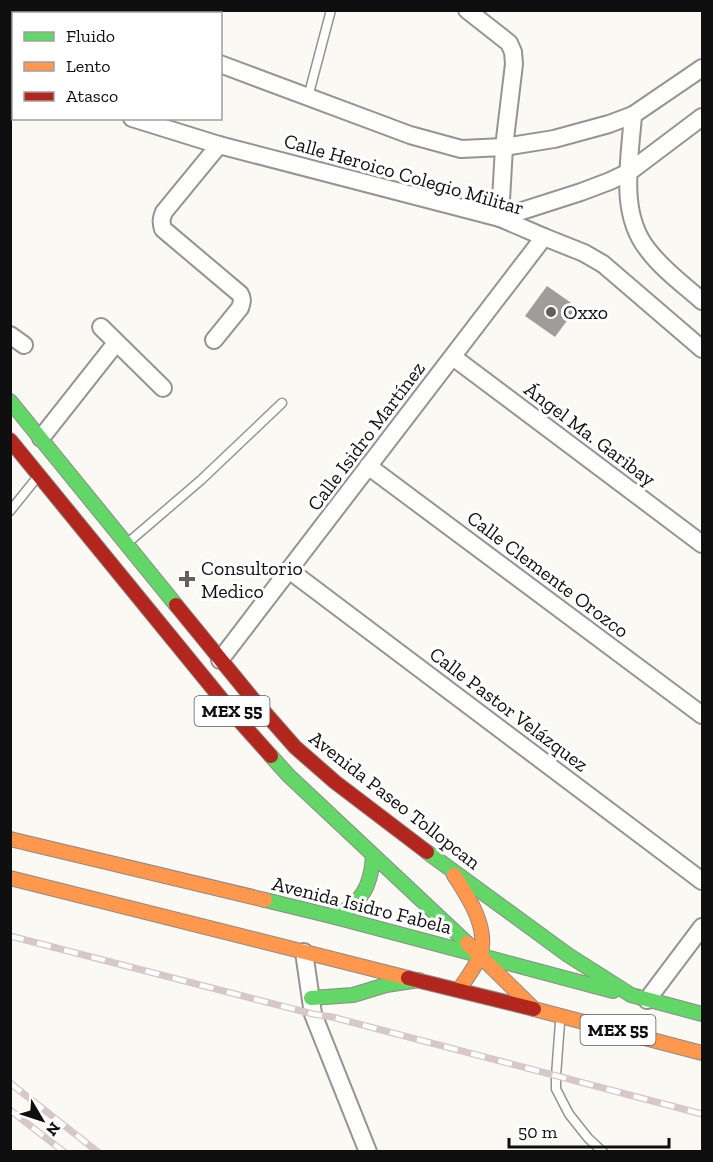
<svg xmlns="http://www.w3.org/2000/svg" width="713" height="1162" font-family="'Zilla Slab',serif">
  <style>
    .building { fill: #9f9c99 }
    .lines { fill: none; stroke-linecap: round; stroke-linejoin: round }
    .lane-casing { stroke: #959492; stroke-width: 11 }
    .street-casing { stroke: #959492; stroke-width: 20 }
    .fast-casing { stroke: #8c8b89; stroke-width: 16 }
    .slow-casing { stroke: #8c8b89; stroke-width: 16 }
    .jam-casing { stroke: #8c8b89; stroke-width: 16 }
    .lane { stroke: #fefefd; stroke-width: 8 }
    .street { stroke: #fefefd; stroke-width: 16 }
    .fast { stroke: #63d668; stroke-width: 14 }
    .slow { stroke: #ff974d; stroke-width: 14 }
    .jam { stroke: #b3261e; stroke-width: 14 }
    .rail-casing { stroke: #d6c7c9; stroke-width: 7 }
    .rail { stroke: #fff; stroke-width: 4.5; stroke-dasharray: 14; stroke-linecap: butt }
    .poi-dot { fill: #62615f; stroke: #fff; stroke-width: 2 }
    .labels { text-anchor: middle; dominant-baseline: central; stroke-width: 6; stroke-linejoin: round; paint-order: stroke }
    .shield { fill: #fff; stroke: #575757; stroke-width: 1.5 }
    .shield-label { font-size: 18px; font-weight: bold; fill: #0f0f0f }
    .street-label { font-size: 20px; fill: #0f0f0f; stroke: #fff }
    .poi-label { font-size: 20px; fill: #0f0f0f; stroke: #fff; text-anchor: start }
  </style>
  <rect width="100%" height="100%" fill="#fbf9f4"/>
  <polygon class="building" points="547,286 577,307 555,337 525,316"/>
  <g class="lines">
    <g class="lane-casing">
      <g id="lane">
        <polyline points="308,97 331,10"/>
        <polyline points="10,511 35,480"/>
        <polyline points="131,540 201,480 282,403"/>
        <polyline points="560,1022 556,1076 556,1089 569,1114 588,1138 603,1152"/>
      </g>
    </g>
    <g class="street-casing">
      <g id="street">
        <polyline points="467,10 509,43 513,52 514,64 504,147 500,218"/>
        <polyline points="10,14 14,14"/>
        <polyline points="46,14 51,14"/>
        <polyline points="220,64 410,135 461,149 504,147 554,139 609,124 633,115 702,68"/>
        <polyline points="10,81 14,82"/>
        <path d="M 633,115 C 630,159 618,213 648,250 C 663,270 684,285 702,301"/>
        <polyline points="132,118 219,145 500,218 544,237 584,253 603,264 702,349"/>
        <polyline points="500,218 581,192 610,181 629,172 702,117"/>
        <polyline points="101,327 163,388"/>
        <polyline points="10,335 24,345"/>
        <path d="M 214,340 L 240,308 C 242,302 243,299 240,294 L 163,229 C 161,222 161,219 164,212 L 219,145"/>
        <polyline points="453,357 702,544"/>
        <polyline points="41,438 116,343"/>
        <polyline points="368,466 702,715"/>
        <polyline points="289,570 702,881"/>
        <polyline points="220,660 544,237"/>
        <polyline points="304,952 313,1014 368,1152"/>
        <polyline points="647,1000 702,927"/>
      </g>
    </g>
    <g class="fast-casing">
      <g id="fast">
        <polyline points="10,401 176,605"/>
        <polyline points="271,756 288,775 467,943"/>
        <polyline points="427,852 568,955 631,995 702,1014"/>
        <polyline points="265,900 335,917 613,991"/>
        <path d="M 335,917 C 362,902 371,887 373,856"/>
        <polyline points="311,998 353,995 386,985 419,980"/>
      </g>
    </g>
    <g class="slow-casing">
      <g id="slow">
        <polyline points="10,839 265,900"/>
        <path d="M 454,875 C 468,896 491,931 479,958 C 474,969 465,980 459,990"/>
        <polyline points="10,878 408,978"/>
        <polyline points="467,943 534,1009 702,1053"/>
      </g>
    </g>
    <g class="jam-casing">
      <g id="jam">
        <polyline points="10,440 237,718 271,756"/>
        <polyline points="176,605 252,698 295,747 335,782 427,852"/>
        <polyline points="408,978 534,1009"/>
      </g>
    </g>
    <use href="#lane" class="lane"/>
    <use href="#street" class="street"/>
    <use href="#fast" class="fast"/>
    <use href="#slow" class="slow"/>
    <use href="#jam" class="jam"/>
    <g class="rail-casing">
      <g id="rail">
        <polyline points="10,936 313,1014 332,1017 702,1114"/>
        <polyline points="10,1083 98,1152"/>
        <polyline points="10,1110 64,1152"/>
      </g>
    </g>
    <use href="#rail" class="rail"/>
  </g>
  <g class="poi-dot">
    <circle cx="551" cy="312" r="6"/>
    <path d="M184 570h6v6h6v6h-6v6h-6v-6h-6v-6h6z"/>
  </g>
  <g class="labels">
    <g class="shield">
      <rect x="194.5" y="696" width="75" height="30" rx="4.5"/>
      <rect x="580.5" y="1015" width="75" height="30" rx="4.5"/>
    </g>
    <g class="shield-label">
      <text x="232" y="711">MEX 55</text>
      <text x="618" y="1030">MEX 55</text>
    </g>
    <g class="street-label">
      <text transform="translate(404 174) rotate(16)">Calle Heroico Colegio Militar</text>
      <text transform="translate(590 434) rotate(37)">Ángel Ma. Garibay</text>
      <text transform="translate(366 436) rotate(-53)">Calle Isidro Martínez</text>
      <text transform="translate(548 574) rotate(37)">Calle Clemente Orozco</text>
      <text transform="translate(509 709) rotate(37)">Calle Pastor Velázquez</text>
      <text transform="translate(395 800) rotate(38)">Avenida Paseo Tollopcan</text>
      <text transform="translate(362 905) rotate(14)">Avenida Isidro Fabela</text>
    </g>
    <g class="poi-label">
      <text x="563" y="312">Oxxo</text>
      <text x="201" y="568">Consultorio<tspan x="201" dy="23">Medico</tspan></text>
    </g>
  </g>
  <rect width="713" height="1162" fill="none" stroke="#0f0f0f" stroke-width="24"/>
  <rect x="12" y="12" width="210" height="108" fill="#ffffff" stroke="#9f9f9f" stroke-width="1.5"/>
  <rect x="24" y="32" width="30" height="9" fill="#63d668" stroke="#9f9f9f" stroke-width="1.5"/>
  <text x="66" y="42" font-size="18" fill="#0f0f0f">Fluido</text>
  <rect x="24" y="62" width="30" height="9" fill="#ff974d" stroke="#9f9f9f" stroke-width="1.5"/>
  <text x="66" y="72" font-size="18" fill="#0f0f0f">Lento</text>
  <rect x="24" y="92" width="30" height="9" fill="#b3261e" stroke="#9f9f9f" stroke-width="1.5"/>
  <text x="66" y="102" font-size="18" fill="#0f0f0f">Atasco</text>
  <g transform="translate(42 1120) rotate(129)" stroke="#ffffff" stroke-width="4.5" paint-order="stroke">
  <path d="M0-4.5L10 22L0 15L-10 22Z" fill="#0f0f0f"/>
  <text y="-9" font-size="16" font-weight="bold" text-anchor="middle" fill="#0f0f0f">N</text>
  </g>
  <path d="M509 1138v9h160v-9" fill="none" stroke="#0f0f0f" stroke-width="3"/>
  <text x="518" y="1138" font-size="18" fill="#0f0f0f" stroke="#ffffff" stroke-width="4.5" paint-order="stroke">50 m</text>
</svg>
